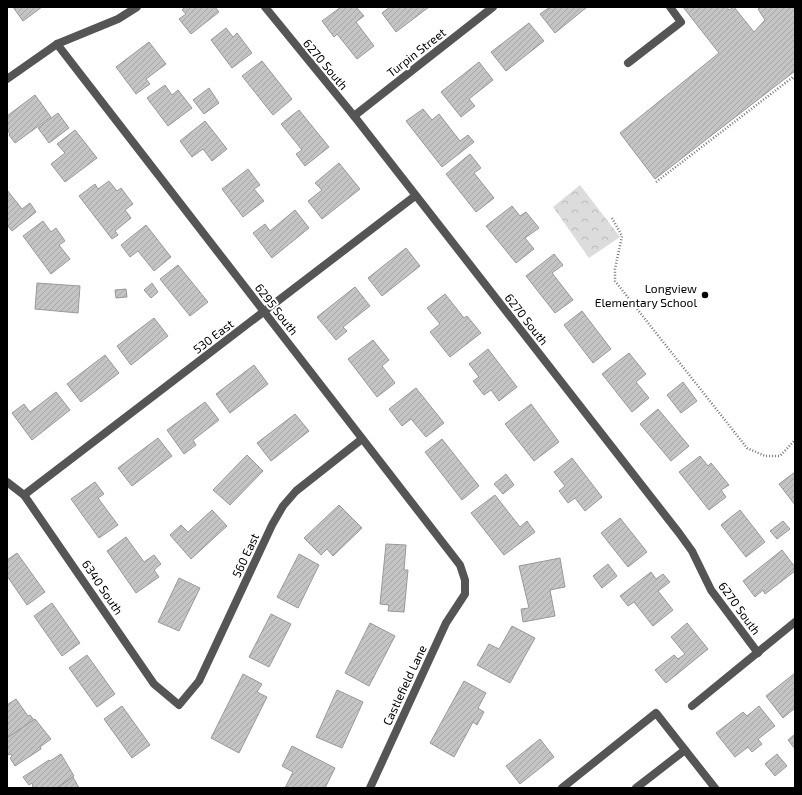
<svg xmlns="http://www.w3.org/2000/svg" width="802" height="795" font-family="'Exo 2',sans-serif">
  <style>
    .park { fill: url(#park-crowns) }
    .building { fill: url(#building-hatch); stroke: #999 }
    .lines { fill: none; stroke-linecap: round; stroke-linejoin: round }
    .path { stroke: #777; stroke-width: 2.5; stroke-dasharray: 1 2; stroke-linecap: butt }
    .lane { stroke: #555; stroke-width: 8 }
    .street { stroke: #555; stroke-width: 8 }
    .poi-dot { fill: #000; stroke: #fff; stroke-width: 1.5 }
    .labels { text-anchor: middle; dominant-baseline: central; stroke-width: 4; stroke-linejoin: round; paint-order: stroke }
    .street-label { font-size: 12px; fill: #000; stroke: #fff }
    .poi-label { font-size: 12px; fill: #000; stroke: #fff; text-anchor: end }
  </style>
  <defs>
    <pattern id="park-crowns" width="20" height="18" patternUnits="userSpaceOnUse"><rect width="20" height="18" fill="#dcdcdc"/><path d="M2 6a3 3 0 1 1 6 0M12 15a3 3 0 1 1 6 0" fill="none" stroke="#bbb"/></pattern>
    <pattern id="building-hatch" width="6" height="6" patternUnits="userSpaceOnUse"><rect width="6" height="6" fill="#c4c4c4"/><path d="M-1 1l2-2M0 6l6-6M5 7l2-2" fill="none" stroke="#a7a7a7"/></pattern>
  </defs>
  <rect width="100%" height="100%" fill="#fff"/>
  <polygon class="park" points="580,185 620,237 589,258 553,207"/>
  <g class="building">
    <polygon points="13,7 42,7 23,21"/>
    <polygon points="185,7 215,7 219,12 191,34 179,19 186,14 182,10"/>
    <polygon points="341,7 356,7 364,16 356,22 374,46 357,59 337,34 334,37 322,21"/>
    <polygon points="390,7 429,7 396,32 382,13"/>
    <polygon points="550,7 587,7 555,33 540,14"/>
    <polygon points="683,7 727,7 729,10 734,7 754,32 765,20 758,9 761,7 795,7 795,71 655,179 620,133 719,53"/>
    <polygon points="529,23 544,41 506,71 491,52"/>
    <polygon points="226,28 233,37 237,33 252,53 232,68 211,40"/>
    <polygon points="149,42 166,64 146,79 150,84 136,94 116,67"/>
    <polygon points="262,61 292,99 273,115 242,76"/>
    <polygon points="479,62 493,80 469,99 475,106 461,117 441,92"/>
    <polygon points="165,85 172,95 178,90 192,108 168,126 147,98"/>
    <polygon points="209,88 219,103 204,114 193,100"/>
    <polygon points="35,95 51,117 15,143 9,135 10,134 7,129 7,116"/>
    <polygon points="423,109 432,120 439,114 460,141 468,135 474,142 442,167 406,121"/>
    <polygon points="299,110 329,147 305,166 296,154 302,150 281,124"/>
    <polygon points="58,113 69,128 49,143 38,128"/>
    <polygon points="205,121 227,149 212,161 203,149 192,157 180,141"/>
    <polygon points="75,130 97,158 65,182 51,164 65,153 57,144"/>
    <polygon points="470,154 481,168 474,173 494,198 476,212 446,174"/>
    <polygon points="339,163 360,189 322,219 308,201 322,190 315,183"/>
    <polygon points="248,169 260,185 254,189 264,201 243,217 222,189"/>
    <polygon points="109,181 117,191 121,188 133,204 125,210 131,218 115,231 118,235 112,239 79,196 95,184 98,189"/>
    <polygon points="7,190 22,209 30,203 36,212 12,231 7,225"/>
    <polygon points="512,206 520,216 526,212 539,228 525,238 534,249 516,263 486,226"/>
    <polygon points="295,210 309,228 272,258 253,233 265,224 270,231"/>
    <polygon points="43,221 51,232 56,228 65,241 59,245 70,259 51,274 23,236"/>
    <polygon points="146,225 171,257 154,271 138,251 130,257 121,245"/>
    <polygon points="406,248 420,266 382,296 368,278"/>
    <polygon points="554,254 563,265 552,273 573,300 555,313 526,276"/>
    <polygon points="178,265 208,302 190,316 160,279"/>
    <polygon points="37,283 80,286 78,313 35,309"/>
    <polygon points="152,283 158,292 151,298 144,290"/>
    <polygon points="355,287 370,306 343,327 347,331 336,340 317,317"/>
    <polygon points="126,289 127,297 116,298 115,290"/>
    <polygon points="445,294 464,318 467,316 481,333 450,357 430,332 440,324 427,308"/>
    <polygon points="582,311 611,349 593,363 564,325"/>
    <polygon points="154,318 168,336 131,365 117,346"/>
    <polygon points="373,340 389,360 382,366 395,383 377,397 348,359"/>
    <polygon points="488,349 517,387 499,401 491,390 484,395 473,381 479,377 469,364"/>
    <polygon points="629,353 646,374 636,382 649,398 632,412 602,374"/>
    <polygon points="105,355 119,373 81,402 67,384"/>
    <polygon points="254,365 268,384 230,413 216,394"/>
    <polygon points="683,382 697,401 681,413 667,395"/>
    <polygon points="416,388 444,423 426,437 411,419 402,426 389,409"/>
    <polygon points="56,392 70,410 32,440 12,413 24,404 30,412"/>
    <polygon points="205,402 219,420 193,440 196,445 184,454 167,430"/>
    <polygon points="531,404 559,442 534,461 505,424"/>
    <polygon points="658,409 689,446 671,461 640,424"/>
    <polygon points="295,414 309,431 271,461 257,443"/>
    <polygon points="158,438 172,456 132,486 118,468"/>
    <polygon points="442,439 479,486 462,500 425,452"/>
    <polygon points="247,455 263,471 230,505 213,490"/>
    <polygon points="700,456 708,466 711,463 729,485 721,490 726,497 709,510 679,472"/>
    <polygon points="572,458 602,497 585,511 575,498 568,503 559,491 565,486 554,472"/>
    <polygon points="795,472 795,505 779,484"/>
    <polygon points="506,474 514,485 503,494 494,484"/>
    <polygon points="95,482 104,494 98,498 118,525 99,538 71,499"/>
    <polygon points="495,495 520,527 527,521 535,532 504,555 471,513"/>
    <polygon points="339,505 362,528 333,556 327,549 321,555 304,538"/>
    <polygon points="212,510 227,526 191,559 170,535 181,525 188,532"/>
    <polygon points="740,510 765,542 746,557 721,525"/>
    <polygon points="620,518 647,552 628,567 601,533"/>
    <polygon points="783,521 790,529 777,539 770,531"/>
    <polygon points="126,537 144,562 154,555 161,564 154,570 159,577 136,593 107,551"/>
    <polygon points="386,544 406,545 404,570 408,570 404,612 388,611 389,605 380,604"/>
    <polygon points="782,550 795,567 795,571 765,594 763,590 755,597 743,581"/>
    <polygon points="17,553 45,592 27,605 7,576 7,560"/>
    <polygon points="299,554 319,565 298,608 277,597"/>
    <polygon points="560,558 565,587 550,590 555,616 523,622 521,609 529,608 519,566"/>
    <polygon points="608,564 617,576 602,588 593,576"/>
    <polygon points="651,572 656,579 663,574 670,582 658,591 673,610 653,626 634,602 628,606 620,596"/>
    <polygon points="179,578 200,588 179,631 158,622"/>
    <polygon points="52,603 80,643 62,656 34,616"/>
    <polygon points="271,614 291,624 269,667 249,657"/>
    <polygon points="370,623 395,636 369,686 345,673"/>
    <polygon points="687,623 708,649 666,683 655,670 674,655 678,659 685,654 671,637"/>
    <polygon points="512,626 535,638 510,683 477,665 489,644 499,649"/>
    <polygon points="87,655 115,694 97,707 69,668"/>
    <polygon points="795,673 795,708 783,718 766,696"/>
    <polygon points="243,674 262,684 257,692 267,697 239,753 211,738"/>
    <polygon points="464,681 486,693 478,708 484,712 477,725 473,722 454,757 430,743"/>
    <polygon points="337,690 363,702 342,748 316,737"/>
    <polygon points="16,699 28,716 30,715 34,720 7,738 7,705"/>
    <polygon points="122,706 150,745 132,758 104,719"/>
    <polygon points="759,706 775,726 758,739 762,744 752,752 748,747 735,757 716,733 743,712 747,716"/>
    <polygon points="35,719 51,739 40,747 41,749 15,766 10,758 12,756 11,754 8,755 7,754 7,738"/>
    <polygon points="795,734 795,749 788,740"/>
    <polygon points="540,739 554,757 520,784 506,766"/>
    <polygon points="292,746 335,768 325,788 285,788 293,772 282,766"/>
    <polygon points="61,754 74,776 57,788 31,788 33,786 32,783 29,785 23,777 49,760 50,761"/>
    <polygon points="777,754 787,766 775,776 765,764"/>
    <polygon points="73,777 79,788 57,788"/>
  </g>
  <g class="lines">
    <g class="path">
      <polyline points="656,182 793,77 795,79"/>
      <polyline points="612,218 622,236 615,269 615,281 747,448 765,456 780,456 795,440"/>
    </g>
    <g class="lane">
      <polyline points="628,63 681,22 670,7"/>
      <polyline points="562,788 656,713 715,788"/>
      <polyline points="636,788 685,750"/>
    </g>
    <g class="street">
      <polyline points="265,7 354,116 679,533 692,551 711,590 758,653"/>
      <polyline points="57,44 460,565 465,580 465,594 446,623 370,788"/>
      <polyline points="7,79 57,44 118,19 137,7"/>
      <polyline points="354,116 493,7"/>
      <polyline points="7,482 24,495 154,684 179,705 199,681 272,525 283,506 296,491 362,439"/>
      <polyline points="24,495 415,196"/>
      <polyline points="692,706 795,622"/>
    </g>
  </g>
  <circle class="poi-dot" cx="705" cy="295" r="4"/>
  <g class="labels">
    <g class="street-label">
      <text transform="translate(416 52) rotate(-38)">Turpin Street</text>
      <text transform="translate(326 64) rotate(50)">6270 South</text>
      <text transform="translate(277 309) rotate(52)">6295 South</text>
      <text transform="translate(527 319) rotate(52)">6270 South</text>
      <text transform="translate(213 336) rotate(-37)">530 East</text>
      <text transform="translate(245 555) rotate(-65)">560 East</text>
      <text transform="translate(103 587) rotate(56)">6340 South</text>
      <text transform="translate(740 608) rotate(54)">6270 South</text>
      <text transform="translate(404 685) rotate(-65)">Castlefield Lane</text>
    </g>
    <g class="poi-label">
      <text x="697" y="288">Longview<tspan x="697" dy="14">Elementary School</tspan></text>
    </g>
  </g>
  <rect width="802" height="795" fill="none" stroke="#000000" stroke-width="16"/>
</svg>
